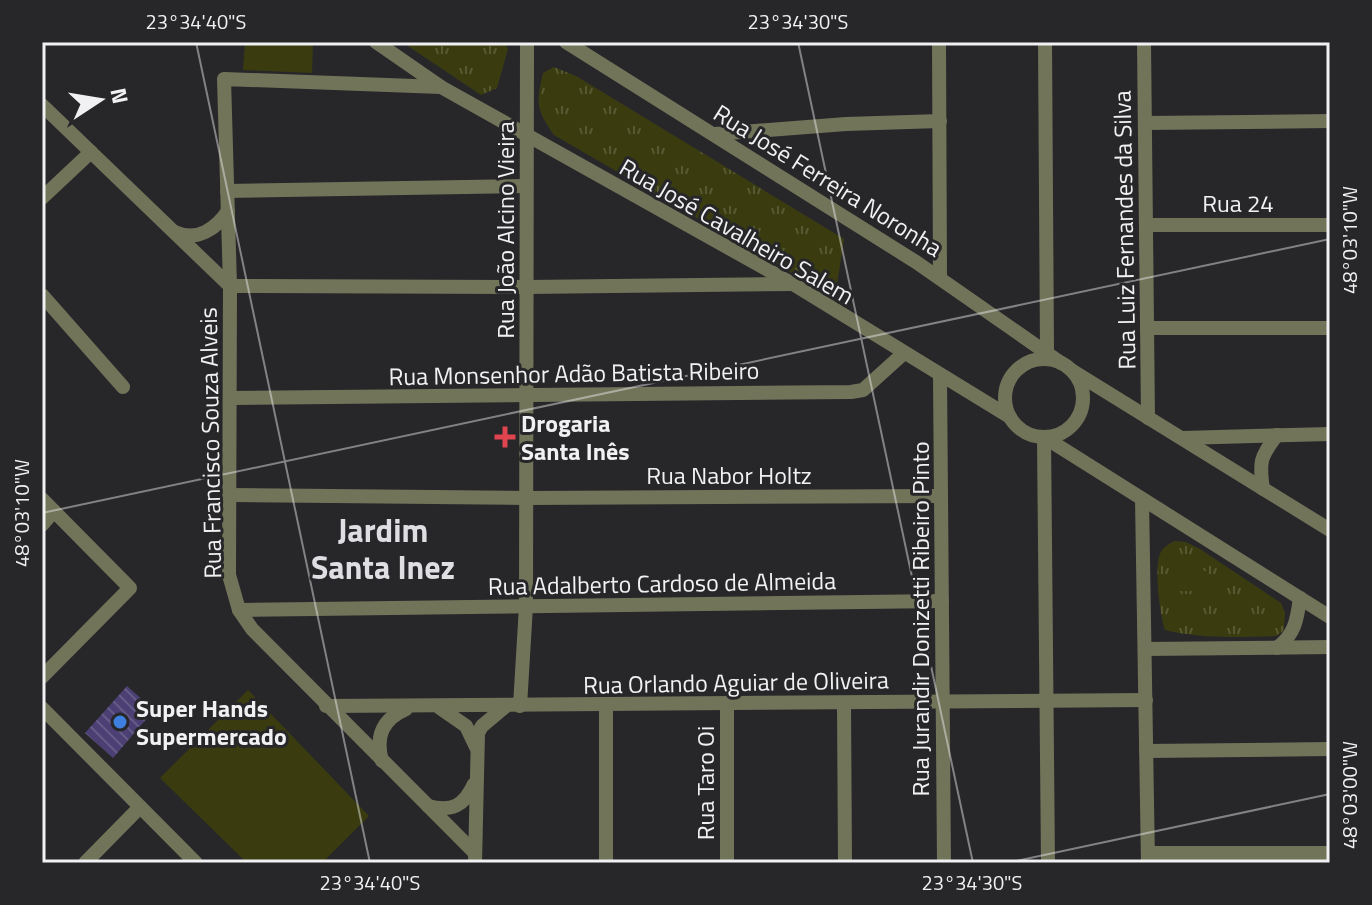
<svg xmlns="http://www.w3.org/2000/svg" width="1372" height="905" font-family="'Titillium Web',sans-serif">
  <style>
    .grass { fill: url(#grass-tufts) }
    .pitch { fill: #3a3c10 }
    .building { fill: url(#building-back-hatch) }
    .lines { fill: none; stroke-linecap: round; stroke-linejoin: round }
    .minor { stroke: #72745a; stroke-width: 14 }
    .ticks { fill: none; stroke: #f1f1f3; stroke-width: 2; stroke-opacity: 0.45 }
    .health-dot { fill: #e0444e; stroke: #27272a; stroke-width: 3 }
    .shop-dot { fill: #3f7fe0; stroke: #27272a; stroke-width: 3 }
    .labels { text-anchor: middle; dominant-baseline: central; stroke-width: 6; stroke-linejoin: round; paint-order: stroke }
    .street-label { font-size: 24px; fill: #f1f1f3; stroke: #27272a }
    .poi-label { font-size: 24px; font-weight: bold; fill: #f1f1f3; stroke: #27272a; text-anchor: start }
    .district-label { font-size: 32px; font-weight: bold; fill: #dfdfe3; stroke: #27272a }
    .neatline { fill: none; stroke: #f1f1f3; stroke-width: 3 }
    .ticks-label { font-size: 20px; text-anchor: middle; fill: #f1f1f3 }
  </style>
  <defs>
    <pattern id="grass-tufts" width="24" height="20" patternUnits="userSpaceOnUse" patternTransform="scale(2)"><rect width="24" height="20" fill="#3a3c10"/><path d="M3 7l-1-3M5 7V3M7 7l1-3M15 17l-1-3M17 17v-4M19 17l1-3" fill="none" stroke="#575933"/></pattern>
    <pattern id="building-back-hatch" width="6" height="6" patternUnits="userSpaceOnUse" patternTransform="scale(2)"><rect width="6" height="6" fill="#4b3f73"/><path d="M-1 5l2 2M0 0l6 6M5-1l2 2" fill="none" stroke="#655b87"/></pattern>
  </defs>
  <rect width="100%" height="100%" fill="#27272a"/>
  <g class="grass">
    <polygon points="402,42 504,42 508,49 497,88 481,95"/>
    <path d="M 554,67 L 576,76 L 844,239 L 835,298 L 554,135 C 536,110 536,103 543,73 Z"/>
    <path d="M 1174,541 L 1186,542 L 1200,549 L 1281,603 L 1285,613 L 1284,630 L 1277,636 C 1239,637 1201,639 1165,630 C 1160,616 1154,568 1160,554 C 1162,548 1168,545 1174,541 Z"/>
  </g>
  <g class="pitch">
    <polygon points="245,42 313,42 312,73 243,70"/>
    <rect x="1172" y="571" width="36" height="20"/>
    <polygon points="248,690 369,816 322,863 247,863 160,778"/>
  </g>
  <polygon class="building" points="127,686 154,710 113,758 85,733"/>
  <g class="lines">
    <g class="minor">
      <polyline points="376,42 441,87 793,284 1010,417"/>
      <polyline points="566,42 916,262 1061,363"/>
      <polyline points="939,42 940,277"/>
      <polyline points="1045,42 1047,351"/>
      <polyline points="1144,42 1148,418"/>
      <polyline points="441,87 224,79 230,286 229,575 239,610 252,629 475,853"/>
      <polyline points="42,105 230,286 527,287 793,284"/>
      <polyline points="1145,123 1330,121"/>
      <polyline points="715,134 846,124 940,121"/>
      <polyline points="227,191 526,186"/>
      <polyline points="42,198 91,152"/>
      <polyline points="1146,225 1330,225"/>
      <path d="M 175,232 C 197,242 216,229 228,211"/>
      <polyline points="42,295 123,387"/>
      <polyline points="1147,328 1330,328"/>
      <circle cx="1044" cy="398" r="39"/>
      <polyline points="1071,370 1330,530"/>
      <polyline points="940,375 944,863"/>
      <polyline points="230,398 851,392 863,390 904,353"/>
      <polyline points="1044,437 1048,863"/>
      <polyline points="1044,437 1330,617"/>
      <polyline points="1182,438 1330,434"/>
      <path d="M 1263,489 C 1259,462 1260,457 1277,435"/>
      <polyline points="230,495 526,498 941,496"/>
      <polyline points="42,499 130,588 42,677"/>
      <polyline points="1142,499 1148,863"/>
      <polyline points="42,525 54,511"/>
      <polyline points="239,610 942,601"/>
      <path d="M 1277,648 C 1295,634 1297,620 1300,598"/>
      <polyline points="1145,649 1330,647"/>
      <polyline points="844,703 845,863"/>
      <polyline points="326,706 1146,700"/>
      <polyline points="520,706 526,606 527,42"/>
      <polyline points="42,708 196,863"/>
      <polyline points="440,708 466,726 476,747"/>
      <polyline points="1146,751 1330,749"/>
      <path d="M 382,761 C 375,736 383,719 406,709"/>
      <path d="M 428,806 C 452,812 464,806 474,784"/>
      <polyline points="1148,853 1330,853"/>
      <polyline points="85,863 140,807"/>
      <polyline points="475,863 478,733 482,726 506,706"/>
      <polyline points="606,863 606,705"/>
      <polyline points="727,863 727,704"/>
    </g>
  </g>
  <path class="ticks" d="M 196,42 L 370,863M 798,42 L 973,863M 42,513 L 1330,239M 1007,863 L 1330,794"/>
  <path class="health-dot" d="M501 425h8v8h8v8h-8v8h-8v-8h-8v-8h8z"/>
  <circle class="shop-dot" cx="120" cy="722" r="8"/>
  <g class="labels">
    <g class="street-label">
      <text transform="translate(828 180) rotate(32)">Rua José Ferreira Noronha</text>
      <text x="1238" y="203">Rua 24</text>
      <text transform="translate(505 230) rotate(-90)">Rua João Alcino Vieira</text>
      <text transform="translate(1124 230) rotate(-91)">Rua Luiz Fernandes da Silva</text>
      <text transform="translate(737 231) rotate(30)">Rua José Cavalheiro Salem</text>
      <text transform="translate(574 373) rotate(-1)">Rua Monsenhor Adão Batista Ribeiro</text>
      <text transform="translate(210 443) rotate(-91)">Rua Francisco Souza Alveis</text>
      <text x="729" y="475">Rua Nabor Holtz</text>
      <text transform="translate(662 583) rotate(-1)">Rua Adalberto Cardoso de Almeida</text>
      <text transform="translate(920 619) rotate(-90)">Rua Jurandir Donizetti Ribeiro Pinto</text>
      <text transform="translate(736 682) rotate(-1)">Rua Orlando Aguiar de Oliveira</text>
      <text transform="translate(705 783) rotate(-90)">Rua Taro Oi</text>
    </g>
    <g class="poi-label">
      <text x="521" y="423">Drogaria<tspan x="521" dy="28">Santa Inês</tspan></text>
      <text x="136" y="708">Super Hands<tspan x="136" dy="28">Supermercado</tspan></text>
    </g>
    <g class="district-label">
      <text x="383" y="530">Jardim<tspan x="383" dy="37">Santa Inez</tspan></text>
    </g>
  </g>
  <rect width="1372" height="905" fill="none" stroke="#27272a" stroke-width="88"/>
  <g transform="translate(100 100) rotate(78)" stroke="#27272a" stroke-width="6" paint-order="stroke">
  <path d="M0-6L14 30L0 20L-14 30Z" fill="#f1f1f3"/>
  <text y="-12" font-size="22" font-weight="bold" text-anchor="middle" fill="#f1f1f3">N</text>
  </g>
  <rect x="44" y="44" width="1284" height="817" class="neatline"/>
  <g class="ticks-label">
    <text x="196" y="29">23°34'40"S</text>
    <text x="798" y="29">23°34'30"S</text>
    <text transform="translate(1350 240) rotate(-90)" y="7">48°03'10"W</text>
    <text transform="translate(22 513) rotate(-90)" y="7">48°03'10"W</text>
    <text transform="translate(1350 795) rotate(-90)" y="7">48°03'00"W</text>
    <text x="370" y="890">23°34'40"S</text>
    <text x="972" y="890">23°34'30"S</text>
  </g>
</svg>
